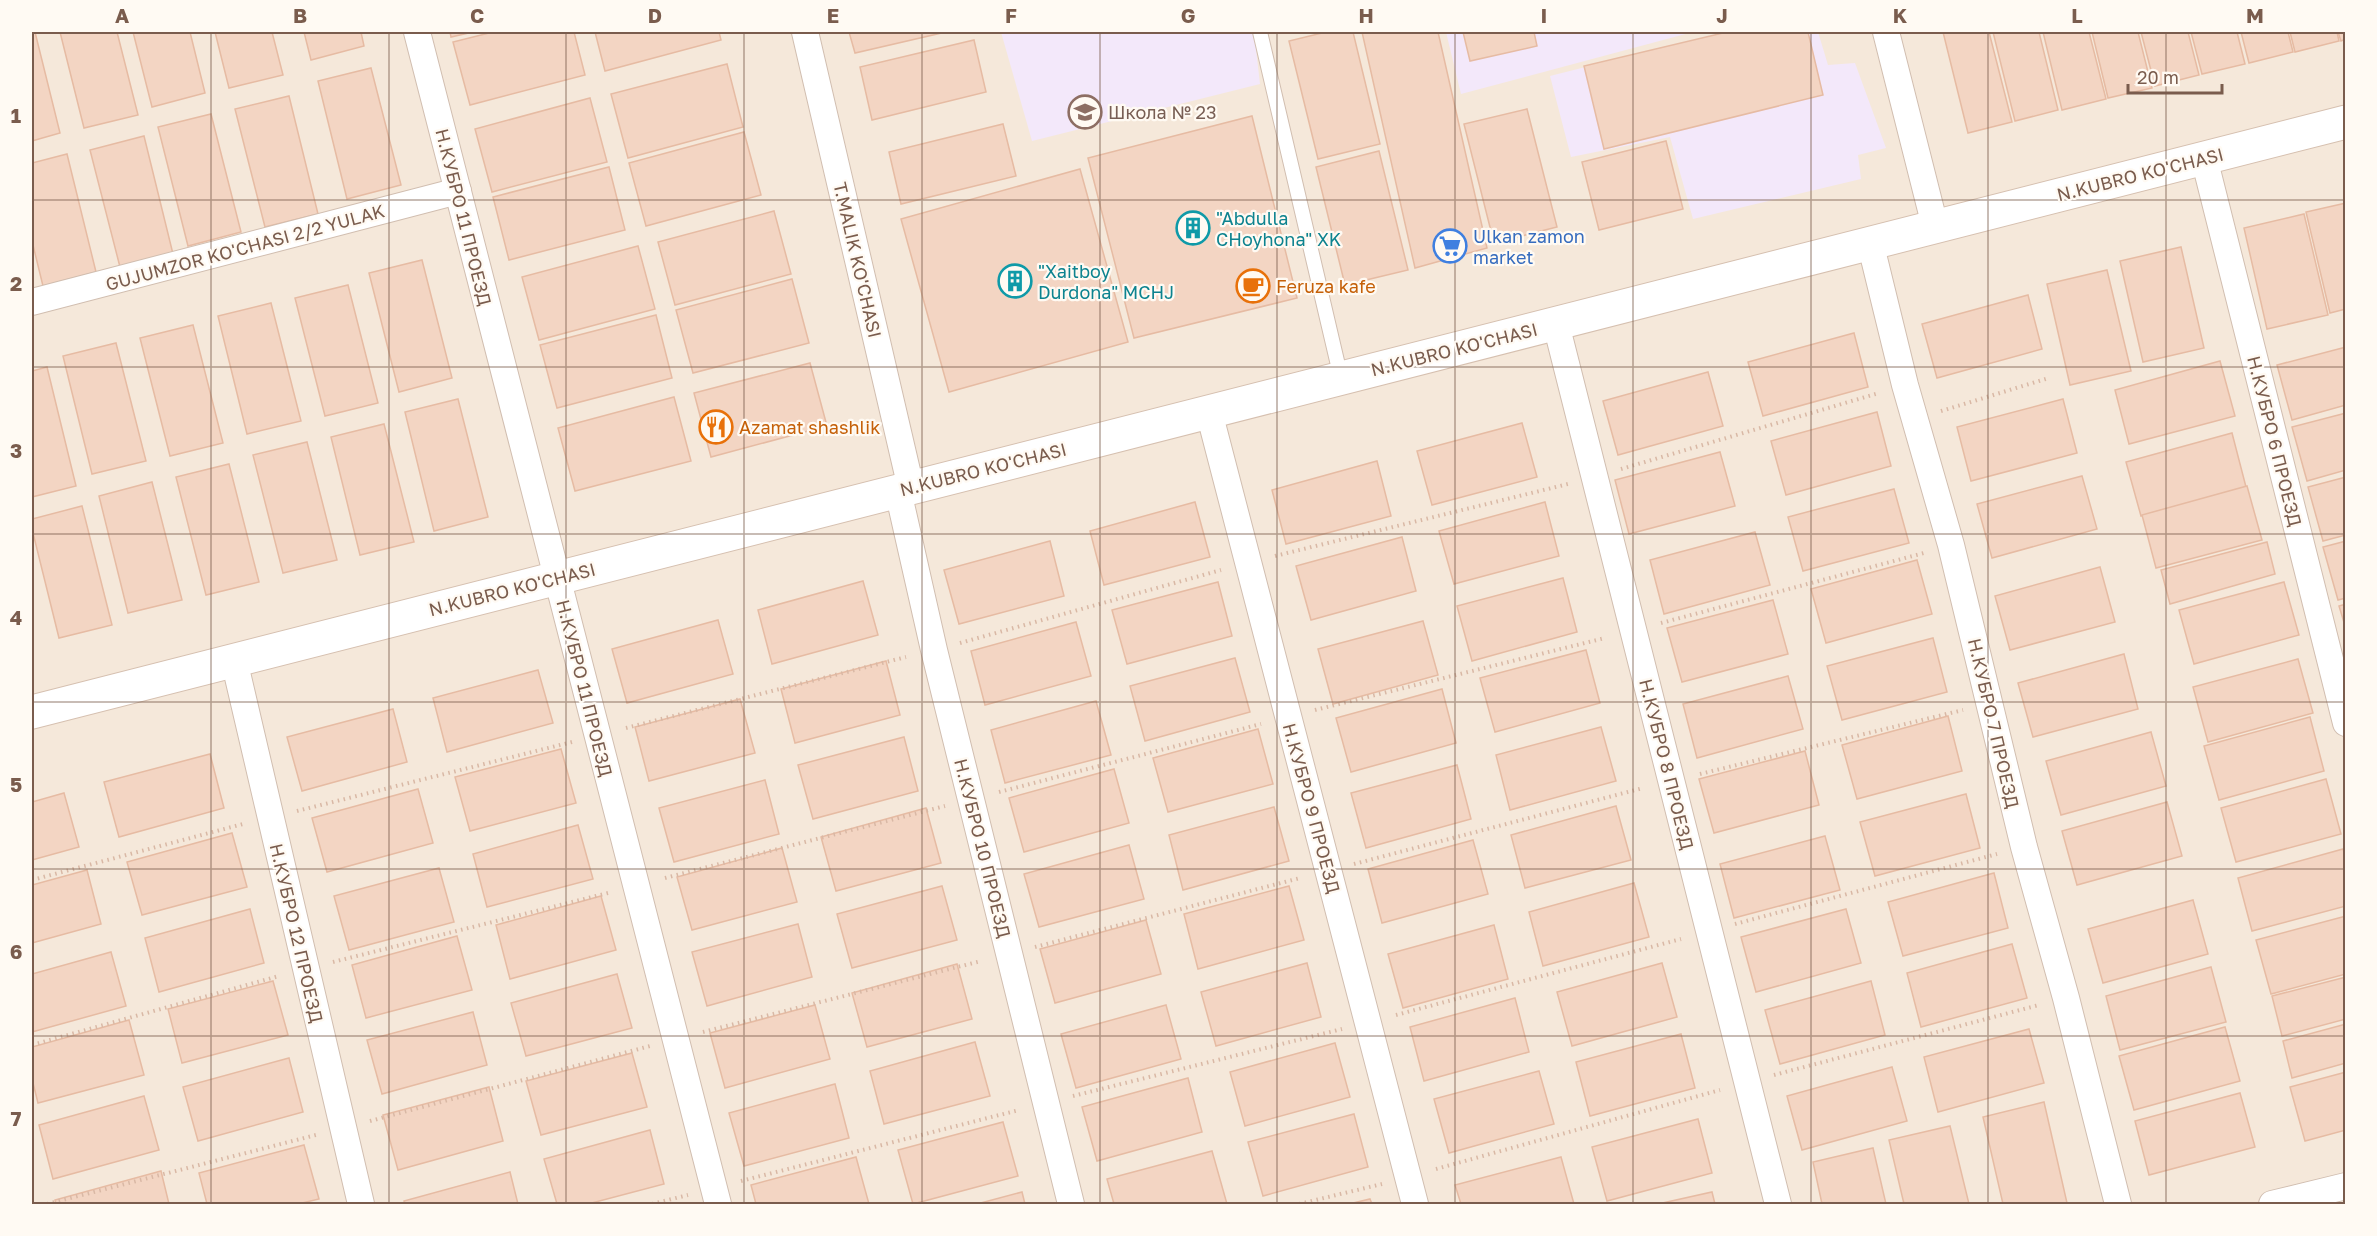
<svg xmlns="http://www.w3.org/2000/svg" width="2377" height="1236" font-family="'Golos Text',sans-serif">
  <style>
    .residential { fill: #f5e8da }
    .education { fill: #f3e8fa }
    .building { fill: #f3d5c3; stroke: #e6bba3; stroke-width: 1.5 }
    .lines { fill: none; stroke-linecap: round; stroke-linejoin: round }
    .lane-casing { stroke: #d1beb0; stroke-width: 16 }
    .street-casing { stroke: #d1beb0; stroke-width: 28 }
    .secondary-casing { stroke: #d6c0b0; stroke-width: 35 }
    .path { stroke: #d9b8a5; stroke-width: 4; stroke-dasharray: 1.5 4.5; stroke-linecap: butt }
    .lane { stroke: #fff; stroke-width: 14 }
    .street { stroke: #fff; stroke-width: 26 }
    .secondary { stroke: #fff; stroke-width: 33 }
    .grid { fill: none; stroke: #7a5c4d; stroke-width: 1.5; stroke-opacity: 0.55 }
    .labels { text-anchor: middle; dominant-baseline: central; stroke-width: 4.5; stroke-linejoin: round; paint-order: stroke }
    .education-label { font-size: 18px; fill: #785e54; stroke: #fffaf3; text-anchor: start }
    .street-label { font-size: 18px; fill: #7a5c4d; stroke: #fffaf3 }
    .culture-label { font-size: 18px; fill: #0d838f; stroke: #fffaf3; text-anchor: start }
    .shop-label { font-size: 18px; fill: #366cbe; stroke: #fffaf3; text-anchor: start }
    .food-label { font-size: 18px; fill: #c56008; stroke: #fffaf3; text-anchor: start }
    .neatline { fill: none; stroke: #7a5c4d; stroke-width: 2 }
    .grid-label { font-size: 20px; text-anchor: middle; font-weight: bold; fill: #7a5c4d }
  </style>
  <rect width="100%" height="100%" fill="#fdf6ec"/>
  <rect class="residential" x="32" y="32" width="2313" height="1172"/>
  <g class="education">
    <polygon points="1001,32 1254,32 1260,84 1032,141"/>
    <polygon points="1446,32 1693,32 1461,94"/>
    <polygon points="1724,32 1818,32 1828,65 1855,63 1886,148 1858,155 1861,179 1693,219 1670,137 1571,157 1550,76"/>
  </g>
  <g class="building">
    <polygon points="32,32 35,32 60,133 32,141"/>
    <polygon points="60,32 117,32 138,115 84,128"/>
    <polygon points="133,32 190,32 205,93 152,107"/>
    <polygon points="215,32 272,32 283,75 229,88"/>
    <polygon points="304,32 361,32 364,46 311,60"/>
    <polygon points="450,32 473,32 451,37"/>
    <polygon points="493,32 574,32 585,75 470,105 453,42"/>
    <polygon points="595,32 719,32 721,40 605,71"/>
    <polygon points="849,32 946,32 855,53"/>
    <polygon points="1326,32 1353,32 1380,144 1318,159 1289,41"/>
    <polygon points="1362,32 1438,32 1487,248 1415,268"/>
    <polygon points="1463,32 1534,32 1537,46 1470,61"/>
    <polygon points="1727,32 1808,32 1823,95 1604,149 1584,66"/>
    <polygon points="1943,32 1989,32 2012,122 1968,133"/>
    <polygon points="1993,32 2039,32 2058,110 2015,121"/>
    <polygon points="2043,32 2089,32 2106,99 2062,110"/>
    <polygon points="2092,32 2138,32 2152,88 2108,98"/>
    <polygon points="2141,32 2188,32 2199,75 2155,86"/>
    <polygon points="2191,32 2237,32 2245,64 2202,74"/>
    <polygon points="2241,32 2288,32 2293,52 2249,63"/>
    <polygon points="2290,32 2337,32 2339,41 2295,52"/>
    <polygon points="2338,32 2346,32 2346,39 2341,41"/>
    <polygon points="974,40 986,92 872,120 860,67"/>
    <polygon points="727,64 743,127 628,158 611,94"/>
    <polygon points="371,68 401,185 347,199 318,81"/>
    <polygon points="289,96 318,214 265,227 235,109"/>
    <polygon points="590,98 607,162 492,192 475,129"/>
    <polygon points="1527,109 1557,227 1494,243 1464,124"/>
    <polygon points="211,114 241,232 188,246 158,127"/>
    <polygon points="1252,116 1297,298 1134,338 1088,158"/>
    <polygon points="1003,124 1016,176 901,204 889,152"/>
    <polygon points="744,132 761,195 646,226 629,163"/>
    <polygon points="144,136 173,254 120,267 90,150"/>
    <polygon points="1666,141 1683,209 1599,230 1582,162"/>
    <polygon points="1379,151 1408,270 1345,285 1316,167"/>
    <polygon points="67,154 96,272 43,286 32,241 32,163"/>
    <polygon points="609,167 625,230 509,260 493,197"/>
    <polygon points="1080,169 1128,342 949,392 901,219"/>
    <polygon points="2346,203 2346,309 2330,313 2306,212"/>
    <polygon points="774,211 791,274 675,305 658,242"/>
    <polygon points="2304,214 2328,315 2267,329 2244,228"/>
    <polygon points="638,246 655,309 539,340 522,277"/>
    <polygon points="2181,247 2204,348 2143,362 2120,261"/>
    <polygon points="422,260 452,378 399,392 369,273"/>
    <polygon points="2107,270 2131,371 2070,385 2047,284"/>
    <polygon points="792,279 809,343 693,373 676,310"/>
    <polygon points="348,285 378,403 325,416 295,298"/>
    <polygon points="2028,295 2042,349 1937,378 1922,324"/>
    <polygon points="271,303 301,421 247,434 218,316"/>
    <polygon points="656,315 672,378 557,408 540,345"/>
    <polygon points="193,325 223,443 170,456 140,338"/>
    <polygon points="1854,333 1868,387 1763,416 1748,362"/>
    <polygon points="116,343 146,461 92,474 63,356"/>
    <polygon points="2346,347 2346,405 2292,420 2277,365"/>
    <polygon points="2220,361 2235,416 2129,444 2115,390"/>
    <polygon points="810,363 827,426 711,457 694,393"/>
    <polygon points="47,367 76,486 32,497 32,371"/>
    <polygon points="1708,372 1723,426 1618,455 1603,401"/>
    <polygon points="674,397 691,461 575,491 558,428"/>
    <polygon points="458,399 488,517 434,531 405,412"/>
    <polygon points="2063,399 2077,453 1971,481 1957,427"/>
    <polygon points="1877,412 1891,466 1786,495 1771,441"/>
    <polygon points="2346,413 2346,470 2307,481 2292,427"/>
    <polygon points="1522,423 1537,477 1432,505 1417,451"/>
    <polygon points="384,424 414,542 360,555 331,437"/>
    <polygon points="2232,433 2246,487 2141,516 2126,462"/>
    <polygon points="307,442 337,560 283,573 253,455"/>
    <polygon points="1720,452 1735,506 1629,534 1615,480"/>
    <polygon points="1377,461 1391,516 1286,544 1272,490"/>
    <polygon points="229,464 259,582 206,595 176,477"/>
    <polygon points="2082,476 2097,529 1992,558 1977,504"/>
    <polygon points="2346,477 2346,535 2323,541 2308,487"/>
    <polygon points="152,482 182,600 128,613 99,496"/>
    <polygon points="2247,486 2262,540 2156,568 2142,515"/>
    <polygon points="1894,489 1909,543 1803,571 1788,517"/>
    <polygon points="1195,502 1210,557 1104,585 1090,531"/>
    <polygon points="1545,502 1559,556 1454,584 1439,531"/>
    <polygon points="82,506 112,625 59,638 32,529 32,519"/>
    <polygon points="1755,532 1770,585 1664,614 1650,560"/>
    <polygon points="1402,537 1416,591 1311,620 1296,566"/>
    <polygon points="1050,541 1064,596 959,624 944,570"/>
    <polygon points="2346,541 2346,598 2338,600 2323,547"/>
    <polygon points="2267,542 2275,574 2170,604 2161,570"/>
    <polygon points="1917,560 1932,614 1826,643 1811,589"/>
    <polygon points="2100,567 2115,622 2010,650 1995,596"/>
    <polygon points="1563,578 1577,632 1472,661 1457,606"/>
    <polygon points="863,581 878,635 772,664 758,610"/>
    <polygon points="1218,582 1232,636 1127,664 1112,610"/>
    <polygon points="2284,582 2299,635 2194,664 2179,610"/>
    <polygon points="1773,600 1788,654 1682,682 1667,628"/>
    <polygon points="2346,604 2346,629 2339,606"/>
    <polygon points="718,620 733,674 627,703 612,649"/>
    <polygon points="1423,621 1438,675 1333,704 1318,649"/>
    <polygon points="1076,622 1091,676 985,705 971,651"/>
    <polygon points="1933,638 1947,692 1842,720 1827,666"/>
    <polygon points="1586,650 1600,703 1495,732 1480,678"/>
    <polygon points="2124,654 2138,709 2033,737 2018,683"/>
    <polygon points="1235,658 1250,712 1145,741 1130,686"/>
    <polygon points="2298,659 2313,713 2208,742 2193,687"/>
    <polygon points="886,661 900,715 795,743 781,689"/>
    <polygon points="538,670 553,723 447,752 433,698"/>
    <polygon points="1788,676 1803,729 1697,758 1683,704"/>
    <polygon points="1442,689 1456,743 1351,772 1336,718"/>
    <polygon points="740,699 755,753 649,781 635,727"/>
    <polygon points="1096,701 1111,755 1005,783 991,730"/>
    <polygon points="393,709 407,762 302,791 287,737"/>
    <polygon points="1948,716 1962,771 1857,799 1842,745"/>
    <polygon points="2310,717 2324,771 2219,800 2204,746"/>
    <polygon points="1601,727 1616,781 1510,810 1496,755"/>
    <polygon points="1258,729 1273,784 1168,812 1153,758"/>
    <polygon points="2151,732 2166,786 2061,815 2046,761"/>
    <polygon points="904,737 918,791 813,819 798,765"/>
    <polygon points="561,749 576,803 470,831 455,777"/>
    <polygon points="1805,751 1819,805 1714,833 1699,779"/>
    <polygon points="210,754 224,808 119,837 104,782"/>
    <polygon points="1457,765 1471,819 1366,848 1351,793"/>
    <polygon points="1114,769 1129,823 1024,852 1009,798"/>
    <polygon points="2326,779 2341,834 2236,862 2221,808"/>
    <polygon points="765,780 779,834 674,862 659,808"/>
    <polygon points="418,789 433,843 327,872 312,818"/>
    <polygon points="64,793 79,847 32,860 32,802"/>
    <polygon points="1966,794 1980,848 1875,876 1860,822"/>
    <polygon points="2167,802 2182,856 2077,885 2062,831"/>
    <polygon points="1616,806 1631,860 1525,888 1511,835"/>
    <polygon points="1274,807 1289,861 1183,890 1169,835"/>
    <polygon points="926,808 941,863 836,891 821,837"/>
    <polygon points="578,825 593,879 487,907 473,854"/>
    <polygon points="232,833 247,887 142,915 127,862"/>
    <polygon points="1825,836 1840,890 1734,918 1720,864"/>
    <polygon points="1473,840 1488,894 1382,923 1368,869"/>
    <polygon points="1129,845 1144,899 1039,927 1024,874"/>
    <polygon points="782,848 797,902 692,930 677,877"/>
    <polygon points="2343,849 2346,859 2346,906 2252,931 2238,878"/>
    <polygon points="439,868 454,922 349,950 334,896"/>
    <polygon points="87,870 101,924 32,943 32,885"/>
    <polygon points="1994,873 2008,928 1903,956 1888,902"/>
    <polygon points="1634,883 1649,937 1543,966 1529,912"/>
    <polygon points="942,886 957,940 852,968 837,914"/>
    <polygon points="1289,886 1304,940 1198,969 1184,914"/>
    <polygon points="601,896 616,950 510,979 496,925"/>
    <polygon points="2193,900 2208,954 2103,983 2088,929"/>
    <polygon points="250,909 264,963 159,992 145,938"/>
    <polygon points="1846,909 1861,963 1756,992 1741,937"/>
    <polygon points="2346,916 2346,974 2271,994 2256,940"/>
    <polygon points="1146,920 1161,974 1055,1003 1040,949"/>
    <polygon points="798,924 812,977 707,1006 692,952"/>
    <polygon points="1494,925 1508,979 1403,1008 1388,954"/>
    <polygon points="457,936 472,990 366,1018 352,965"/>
    <polygon points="2012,944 2027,998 1921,1027 1907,973"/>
    <polygon points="111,952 126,1006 32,1032 32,974"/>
    <polygon points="1307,963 1321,1017 1216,1046 1201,992"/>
    <polygon points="1662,963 1677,1017 1572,1046 1557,992"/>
    <polygon points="957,964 972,1019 867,1047 852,993"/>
    <polygon points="2211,967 2226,1022 2120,1050 2106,996"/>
    <polygon points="617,974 632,1028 526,1056 511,1003"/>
    <polygon points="2346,977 2346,1019 2282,1036 2272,996"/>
    <polygon points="273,981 288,1035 182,1063 168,1009"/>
    <polygon points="1871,981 1885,1035 1780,1064 1765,1010"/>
    <polygon points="1515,998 1529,1052 1424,1081 1410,1027"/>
    <polygon points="815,1005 830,1059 725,1088 710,1033"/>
    <polygon points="1166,1005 1181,1059 1076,1088 1061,1034"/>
    <polygon points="473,1012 487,1065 382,1094 367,1040"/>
    <polygon points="129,1020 144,1075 38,1103 32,1079 32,1047"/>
    <polygon points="2346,1024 2346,1063 2292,1078 2283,1041"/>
    <polygon points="2225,1027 2240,1081 2134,1110 2119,1056"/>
    <polygon points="2029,1029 2044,1083 1938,1112 1924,1057"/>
    <polygon points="1681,1034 1695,1088 1590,1116 1576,1062"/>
    <polygon points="975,1042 990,1096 884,1124 870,1071"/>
    <polygon points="1335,1043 1350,1097 1245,1126 1230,1072"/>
    <polygon points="632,1053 647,1107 541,1135 526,1081"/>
    <polygon points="289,1058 303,1112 198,1141 183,1087"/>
    <polygon points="1892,1067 1907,1121 1802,1150 1787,1096"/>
    <polygon points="1539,1071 1554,1124 1449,1153 1434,1099"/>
    <polygon points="2346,1072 2346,1130 2305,1141 2290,1087"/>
    <polygon points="1188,1078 1202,1132 1097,1161 1082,1107"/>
    <polygon points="835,1084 849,1138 744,1166 729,1113"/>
    <polygon points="489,1087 503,1141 398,1170 383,1115"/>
    <polygon points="2240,1093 2255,1147 2149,1175 2135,1121"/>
    <polygon points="144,1096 159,1150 53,1179 39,1125"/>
    <polygon points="2044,1102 2067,1203 2003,1204 1983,1117"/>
    <polygon points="1354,1114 1368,1167 1263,1196 1248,1142"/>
    <polygon points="1698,1119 1712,1173 1607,1201 1592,1147"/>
    <polygon points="1003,1122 1018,1176 913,1204 898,1150"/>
    <polygon points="1950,1126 1969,1204 1904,1204 1889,1140"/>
    <polygon points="650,1130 664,1184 588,1204 557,1204 544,1159"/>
    <polygon points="304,1145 319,1199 298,1204 207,1204 199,1173"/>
    <polygon points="1873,1148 1886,1204 1822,1204 1813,1162"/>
    <polygon points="1212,1151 1227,1204 1114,1204 1107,1179"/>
    <polygon points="856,1157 869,1204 756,1204 751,1185"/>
    <polygon points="1561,1157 1574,1204 1461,1204 1455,1185"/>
    <polygon points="161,1171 169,1204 56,1204 55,1200"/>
    <polygon points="510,1172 518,1204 405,1204 404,1201"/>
    <polygon points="1022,1192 1025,1204 977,1204"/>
    <polygon points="1712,1192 1715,1204 1658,1204"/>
    <polygon points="1370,1199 1372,1204 1349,1204"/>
  </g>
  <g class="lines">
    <g class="lane-casing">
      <polyline id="lane" points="1260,32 1341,378"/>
    </g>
    <g class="street-casing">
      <g id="street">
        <polyline points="417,32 718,1204"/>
        <polyline points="805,32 911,488"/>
        <polyline points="1886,32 1935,226"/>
        <polyline points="2204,158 2346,723"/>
        <polyline points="1870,242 1905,385 1951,545 2024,847 2066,998 2118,1204"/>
        <polyline points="32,302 458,191"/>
        <polyline points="1556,324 1778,1204"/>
        <polyline points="1209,412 1415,1204"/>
        <polyline points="898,491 934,650 1071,1204"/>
        <polyline points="234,660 361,1204"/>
        <polyline points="2272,1204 2346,1186"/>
      </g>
    </g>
    <g class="secondary-casing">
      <polyline id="secondary" points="32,712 2346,122"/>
    </g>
    <g class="path">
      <polyline points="1941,411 2049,378"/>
      <polyline points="1621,469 1879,393"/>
      <polyline points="1275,556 1568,484"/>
      <polyline points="1661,623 1924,553"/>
      <polyline points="960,643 1221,570"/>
      <polyline points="1315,710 1605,638"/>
      <polyline points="626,728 906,657"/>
      <polyline points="1700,774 1963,710"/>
      <polyline points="999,792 1261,724"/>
      <polyline points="297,811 572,742"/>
      <polyline points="1354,864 1643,788"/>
      <polyline points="665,878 945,806"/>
      <polyline points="32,880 243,824"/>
      <polyline points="1735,924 1997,854"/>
      <polyline points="1035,947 1300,878"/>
      <polyline points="333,962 608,893"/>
      <polyline points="1396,1015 1681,939"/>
      <polyline points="703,1032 981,961"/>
      <polyline points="32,1045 279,976"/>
      <polyline points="1774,1075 2039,1005"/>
      <polyline points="1073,1096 1342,1029"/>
      <polyline points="370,1121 650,1046"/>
      <polyline points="1436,1169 1720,1090"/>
      <polyline points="741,1181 1019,1110"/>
      <polyline points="47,1204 316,1135"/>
      <polyline points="652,1204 688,1195"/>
      <polyline points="1299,1204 1382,1184"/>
    </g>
    <use href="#lane" class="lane"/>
    <use href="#street" class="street"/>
    <use href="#secondary" class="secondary"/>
  </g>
  <path class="grid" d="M 211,32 L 211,1204M 389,32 L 389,1204M 566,32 L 566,1204M 744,32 L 744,1204M 922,32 L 922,1204M 1100,32 L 1100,1204M 1277,32 L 1277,1204M 1455,32 L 1455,1204M 1633,32 L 1633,1204M 1811,32 L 1811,1204M 1988,32 L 1988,1204M 2166,32 L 2166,1204M 32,200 L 2346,200M 32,367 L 2346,367M 32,534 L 2346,534M 32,702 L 2346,702M 32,869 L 2346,869M 32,1036 L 2346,1036"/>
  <defs>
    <g id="school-ring" transform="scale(1.725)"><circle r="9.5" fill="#fffaf3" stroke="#8d6e63" stroke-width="1.5"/><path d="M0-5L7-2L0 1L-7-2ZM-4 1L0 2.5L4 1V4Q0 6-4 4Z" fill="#8d6e63"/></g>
    <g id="building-ring" transform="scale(1.725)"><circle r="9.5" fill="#fffaf3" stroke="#0f9aa8" stroke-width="1.5"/><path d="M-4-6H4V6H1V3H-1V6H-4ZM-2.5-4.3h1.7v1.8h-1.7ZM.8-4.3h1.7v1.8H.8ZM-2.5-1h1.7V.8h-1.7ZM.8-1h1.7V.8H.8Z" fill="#0f9aa8"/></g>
    <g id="supermarket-ring" transform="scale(1.725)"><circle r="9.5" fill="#fffaf3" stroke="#3f7fe0" stroke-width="1.5"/><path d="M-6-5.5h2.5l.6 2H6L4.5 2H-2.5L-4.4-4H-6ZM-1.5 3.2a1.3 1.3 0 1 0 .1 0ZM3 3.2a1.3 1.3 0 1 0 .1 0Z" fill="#3f7fe0"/></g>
    <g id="cafe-ring" transform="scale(1.725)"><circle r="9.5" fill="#fffaf3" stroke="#e8710a" stroke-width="1.5"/><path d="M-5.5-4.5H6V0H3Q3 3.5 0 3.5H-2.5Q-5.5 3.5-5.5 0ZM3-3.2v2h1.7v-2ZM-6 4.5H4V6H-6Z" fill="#e8710a"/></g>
    <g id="restaurant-ring" transform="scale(1.725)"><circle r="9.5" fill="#fffaf3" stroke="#e8710a" stroke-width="1.5"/><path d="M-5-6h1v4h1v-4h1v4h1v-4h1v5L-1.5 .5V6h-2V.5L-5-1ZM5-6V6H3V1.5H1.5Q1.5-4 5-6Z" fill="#e8710a"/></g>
  </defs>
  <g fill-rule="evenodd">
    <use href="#school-ring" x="1085" y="112"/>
    <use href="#building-ring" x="1193" y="228"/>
    <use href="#supermarket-ring" x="1450" y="246"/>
    <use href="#building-ring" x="1015" y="281"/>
    <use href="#cafe-ring" x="1253" y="286"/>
    <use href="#restaurant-ring" x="716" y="427"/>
  </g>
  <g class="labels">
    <g class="education-label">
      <text x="1108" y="112">Школа № 23</text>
    </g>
    <g class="street-label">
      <text transform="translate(2140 174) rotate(-14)">N.KUBRO KO'CHASI</text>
      <text transform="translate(464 217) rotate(76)">Н.КУБРО 11 ПРОЕЗД</text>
      <text transform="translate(245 247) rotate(-15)">GUJUMZOR KO'CHASI 2/2 YULAK</text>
      <text transform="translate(858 260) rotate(77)">T.MALIK KO'CHASI</text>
      <text transform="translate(1454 349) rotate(-14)">N.KUBRO KO'CHASI</text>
      <text transform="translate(2275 441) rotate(76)">Н.КУБРО 6 ПРОЕЗД</text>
      <text transform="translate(983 469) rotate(-14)">N.KUBRO KO'CHASI</text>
      <text transform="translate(512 589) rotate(-14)">N.KUBRO KO'CHASI</text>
      <text transform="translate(585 688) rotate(76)">Н.КУБРО 11 ПРОЕЗД</text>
      <text transform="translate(1994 723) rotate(77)">Н.КУБРО 7 ПРОЕЗД</text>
      <text transform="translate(1667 764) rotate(76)">Н.КУБРО 8 ПРОЕЗД</text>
      <text transform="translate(1312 808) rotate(75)">Н.КУБРО 9 ПРОЕЗД</text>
      <text transform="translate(983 848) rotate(76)">Н.КУБРО 10 ПРОЕЗД</text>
      <text transform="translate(297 933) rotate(77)">Н.КУБРО 12 ПРОЕЗД</text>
    </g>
    <g class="culture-label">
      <text x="1216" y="218">"Abdulla<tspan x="1216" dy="21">CHoyhona" XK</tspan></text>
      <text x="1038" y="271">"Xaitboy<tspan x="1038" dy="21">Durdona" MCHJ</tspan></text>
    </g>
    <g class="shop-label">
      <text x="1473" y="236">Ulkan zamon<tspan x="1473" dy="21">market</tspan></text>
    </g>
    <g class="food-label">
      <text x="1276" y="286">Feruza kafe</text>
      <text x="739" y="427">Azamat shashlik</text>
    </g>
  </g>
  <rect width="2377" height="1236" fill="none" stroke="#fffaf3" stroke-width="66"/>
  <path d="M2128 84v9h94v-9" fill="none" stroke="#7a5c4d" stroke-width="3"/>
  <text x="2137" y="84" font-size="18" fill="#7a5c4d" stroke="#fffaf3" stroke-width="4.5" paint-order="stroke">20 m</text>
  <rect x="33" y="33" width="2311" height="1170" class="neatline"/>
  <g class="grid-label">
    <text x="122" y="23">A</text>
    <text x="300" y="23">B</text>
    <text x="477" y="23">C</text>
    <text x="655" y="23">D</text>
    <text x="833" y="23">E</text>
    <text x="1011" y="23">F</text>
    <text x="1188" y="23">G</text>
    <text x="1366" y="23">H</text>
    <text x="1544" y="23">I</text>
    <text x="1722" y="23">J</text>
    <text x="1900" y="23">K</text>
    <text x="2077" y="23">L</text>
    <text x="2255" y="23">M</text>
    <text x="16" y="123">1</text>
    <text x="16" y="291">2</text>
    <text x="16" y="458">3</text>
    <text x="16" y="625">4</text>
    <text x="16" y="792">5</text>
    <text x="16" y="959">6</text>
    <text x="16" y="1126">7</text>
  </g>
</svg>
